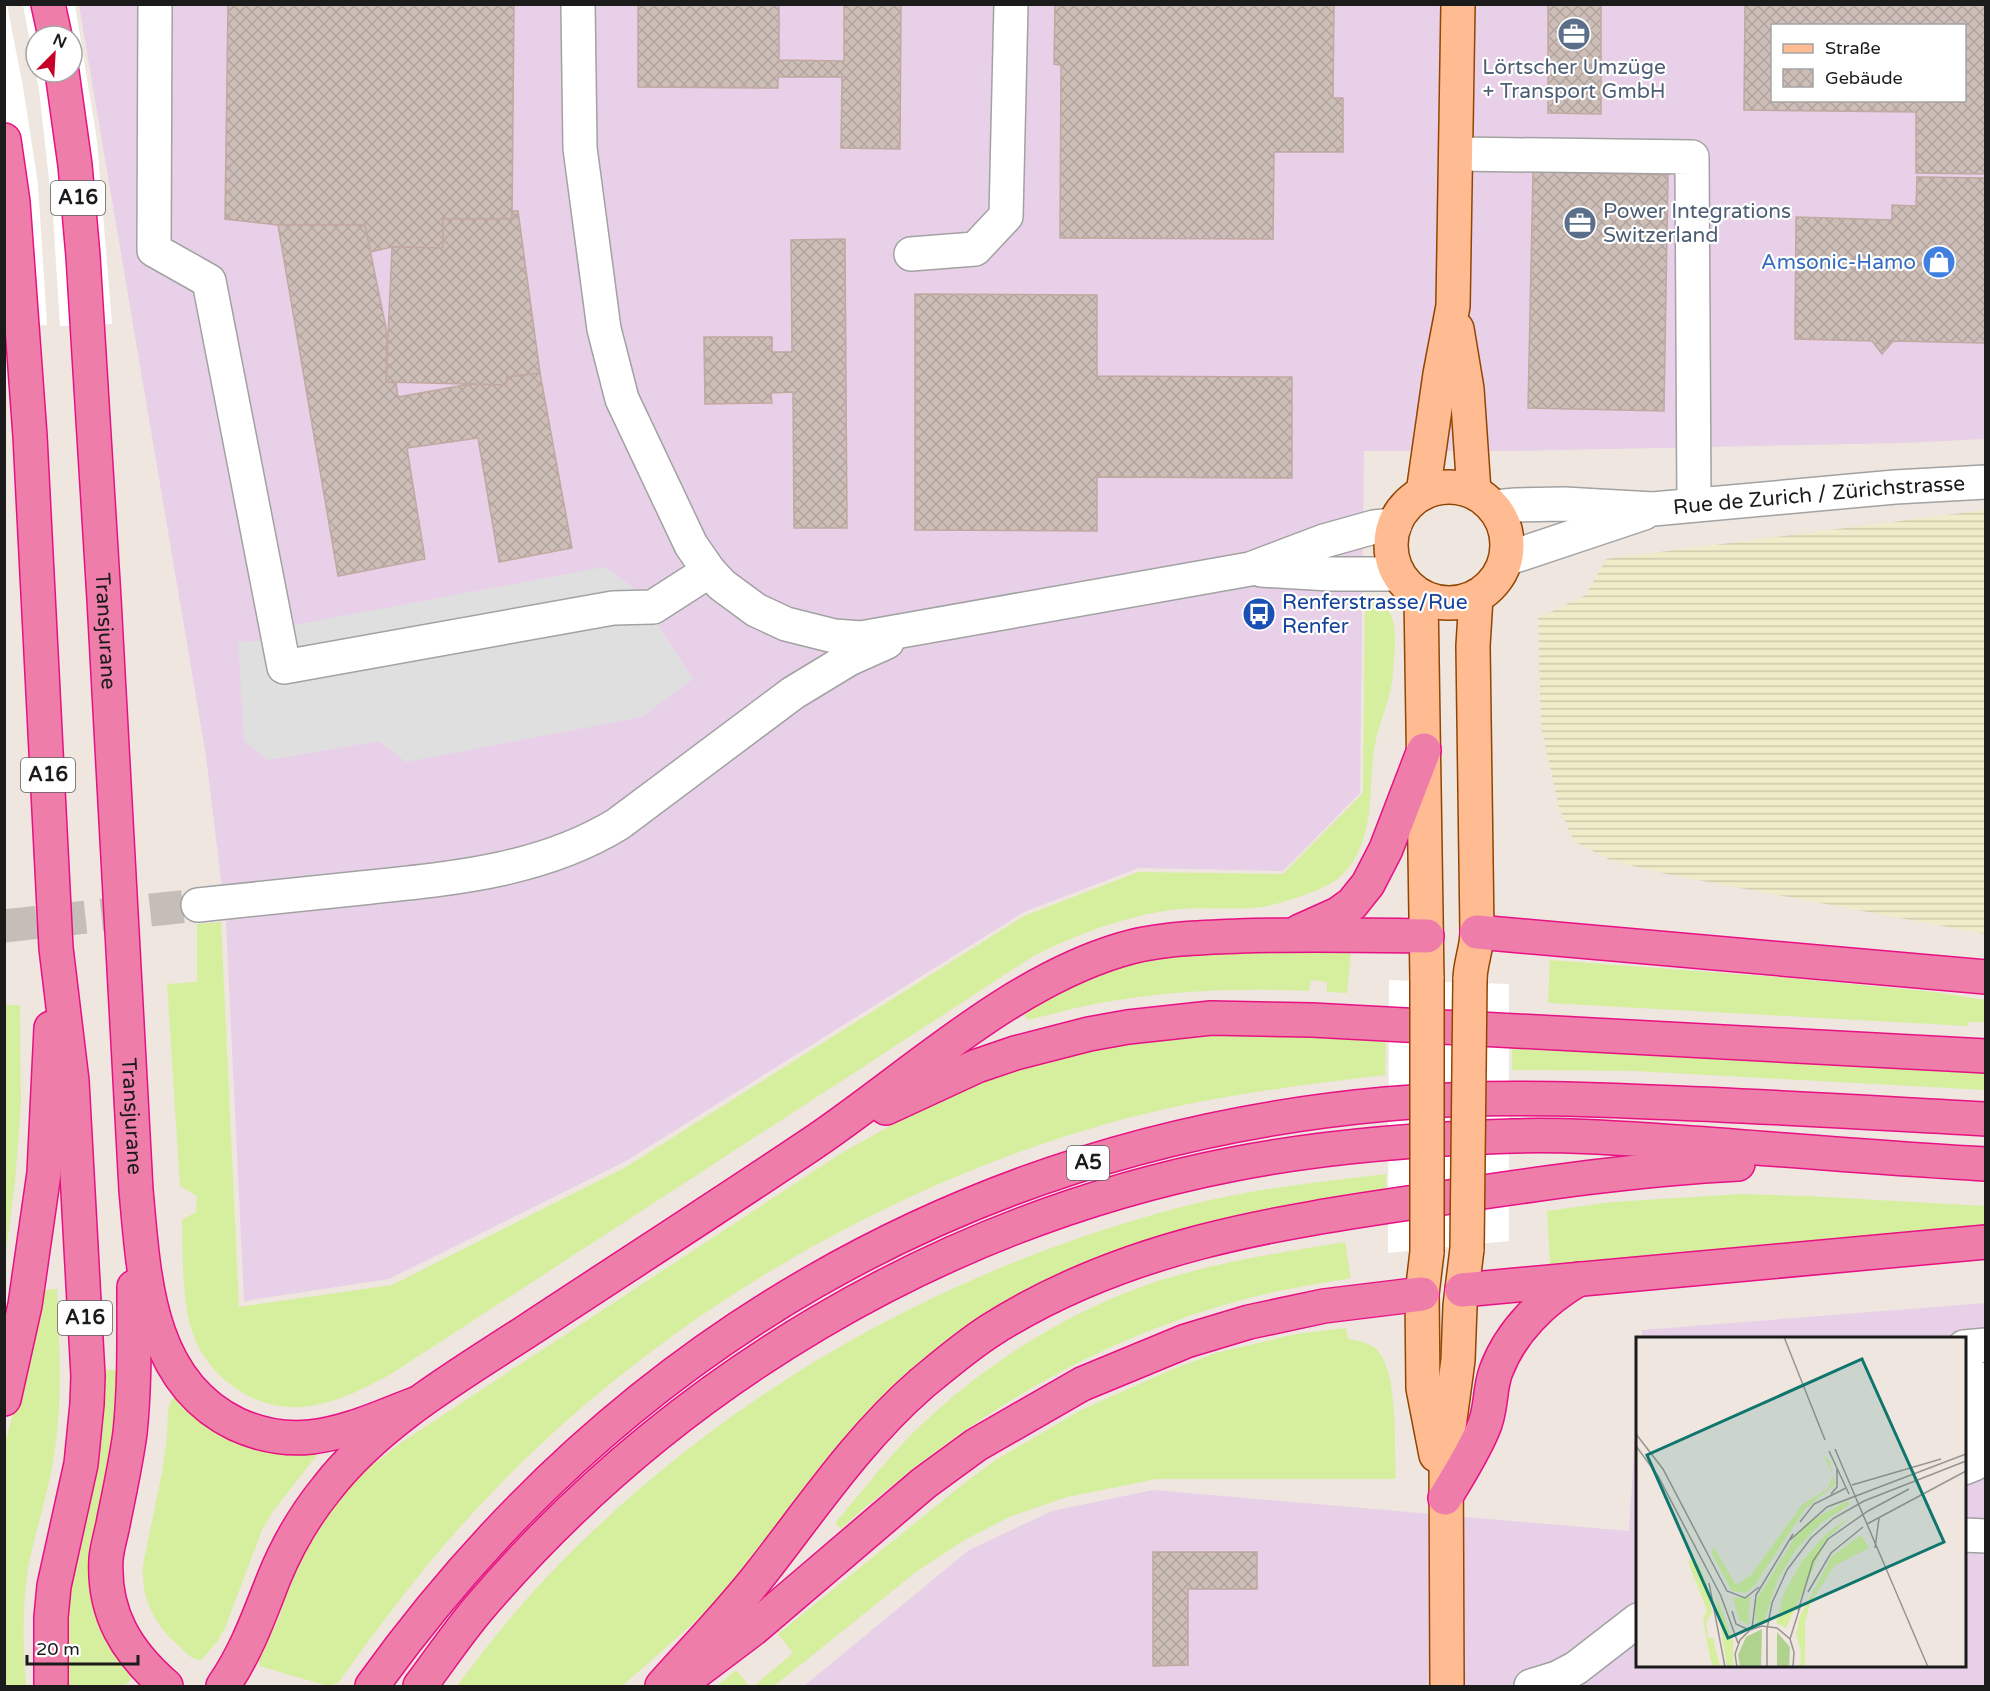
<svg xmlns="http://www.w3.org/2000/svg" width="1990" height="1691" font-family="'Varela Round',sans-serif">
  <style>
    .industrial { fill: #e8d0e8; fill-rule: evenodd }
    .farmland { fill: url(#farmland-rules) }
    .grass { fill: #d6ef9f }
    .parking { fill: #dfdfdf }
    .pier { fill: #fff; fill-rule: evenodd }
    .building { fill: url(#building-cross-hatch); stroke: #c1a8a0; stroke-width: 1.5; fill-rule: evenodd }
    .lines { fill: none; stroke-linecap: round; stroke-linejoin: round }
    .minor-tunnel { stroke: #c4bdb8; stroke-width: 33; stroke-dasharray: 33 16; stroke-linecap: butt }
    .minor-casing { stroke: #a2a2a2; stroke-width: 36 }
    .major-casing { stroke: #924500; stroke-width: 36 }
    .highway-casing { stroke: #e71184; stroke-width: 36 }
    .minor { stroke: #fff; stroke-width: 33 }
    .major { stroke: #ffbc93; stroke-width: 33 }
    .highway { stroke: #ef7da9; stroke-width: 33 }
    .major-bridge-casing { stroke: #924500; stroke-width: 36; stroke-linecap: butt }
    .major-bridge { stroke: #ffbc93; stroke-width: 33 }
    .labels { text-anchor: middle; dominant-baseline: central; stroke-width: 4.5; stroke-linejoin: round; paint-order: stroke }
    .shield { fill: #fff; stroke: #5f5f5f; stroke-width: 1.5 }
    .shield-label { font-size: 20px; font-weight: bold; fill: #1b1b1b }
    .service-label { font-size: 21px; fill: #4e5e75; stroke: #fff }
    .shop-label { font-size: 21px; fill: #366cbe; stroke: #fff; text-anchor: end }
    .street-label { font-size: 21px; fill: #1b1b1b; stroke: #fff }
    .transit-label { font-size: 21px; fill: #164399; stroke: #fff; text-anchor: start }
    .inset-road { fill: none; stroke: #9a9591; stroke-width: 1.5 }
    .view { fill: #0f766e; fill-opacity: 0.15; stroke: #0f766e; stroke-width: 3 }
    .inset-edge { fill: none; stroke: #1b1b1b; stroke-width: 3 }
  </style>
  <defs>
    <pattern id="farmland-rules" width="6" height="5" patternUnits="userSpaceOnUse" patternTransform="scale(1.5)"><rect width="6" height="5" fill="#f0ebc8"/><path d="M0 2.5h6" fill="none" stroke="#cdc9ab"/></pattern>
    <pattern id="building-cross-hatch" width="8" height="8" patternUnits="userSpaceOnUse" patternTransform="scale(1.5)"><rect width="8" height="8" fill="#cebeb8"/><path d="M0 0l8 8M0 8l8-8" fill="none" stroke="#b0a39e"/></pattern>
  </defs>
  <rect width="100%" height="100%" fill="#eee6df"/>
  <g class="industrial">
    <path d="M 79,5 L 1985,5 L 1985,439 L 1904,443 L 1517,451 L 1364,451 L 1360,793 L 1283,871 L 1139,868 L 1024,912 L 626,1161 L 389,1279 L 244,1301 L 226,922 L 206,756 ZM 1772,26 L 1964,26 L 1964,100 L 1772,100 Z"/>
    <polygon points="1985,1303 1985,1686 804,1686 969,1550 1052,1511 1153,1490 1629,1531 1637,1406 1638,1666 1964,1666 1964,1338 1642,1338 1642,1330"/>
  </g>
  <polygon class="farmland" points="1985,510 1985,934 1666,874 1612,861 1574,841 1559,808 1541,725 1538,618 1586,595 1606,559"/>
  <g class="grass">
    <path d="M 1365,597 C 1403,602 1395,643 1393,671 C 1392,698 1378,723 1374,750 C 1369,786 1374,823 1356,856 C 1344,878 1330,886 1307,894 C 1290,900 1273,906 1255,908 C 1225,910 1194,906 1164,911 C 1118,919 1074,935 1032,957 L 391,1374 C 365,1388 339,1402 310,1406 C 255,1415 201,1374 189,1321 C 182,1292 183,1251 182,1220 L 196,1212 L 197,1196 L 180,1186 L 167,984 L 197,982 L 197,924 L 221,922 L 239,1307 L 392,1285 L 626,1167 L 1024,916 L 1138,872 L 1283,874 L 1363,793 Z"/>
    <path d="M 1230,950 L 1351,951 L 1347,993 L 1327,992 L 1327,982 L 1311,980 L 1309,991 C 1245,988 1181,990 1118,1000 C 1088,1004 1058,1013 1028,1020 L 1024,1014 C 1065,984 1110,965 1160,956 C 1183,951 1207,952 1230,950 Z"/>
    <polygon points="1550,960 1777,977 1935,992 1985,1000 1985,1022 1969,1022 1968,1026 1548,1003"/>
    <polygon points="5,1005 20,1005 21,1104 15,1182 5,1261"/>
    <path d="M 1236,1033 L 1386,1038 L 1385,1075 C 1291,1086 1198,1098 1106,1124 C 868,1192 638,1332 471,1515 C 422,1568 380,1625 338,1683 L 328,1686 L 259,1666 L 259,1660 L 280,1615 L 293,1572 L 320,1520 L 363,1472 L 402,1442 L 840,1154 L 929,1104 L 1000,1073 L 1073,1051 L 1188,1034 Z"/>
    <polygon points="1512,1045 1985,1073 1985,1090 1634,1071 1512,1070"/>
    <path d="M 1386,1174 L 1386,1193 L 1213,1222 L 1164,1236 L 1115,1253 L 1034,1290 L 741,1573 L 704,1614 L 622,1686 L 457,1686 C 484,1650 512,1614 544,1580 C 718,1396 940,1270 1185,1206 C 1251,1189 1318,1182 1386,1174 Z"/>
    <polygon points="1741,1194 1806,1196 1985,1206 1986,1228 1796,1246 1550,1265 1547,1211 1612,1202"/>
    <path d="M 1345,1242 L 1351,1278 C 1317,1284 1282,1289 1249,1298 C 1127,1330 1017,1388 918,1465 C 892,1486 865,1506 841,1529 L 835,1523 C 858,1496 879,1469 903,1443 C 972,1371 1064,1312 1158,1281 C 1218,1262 1282,1252 1345,1242 Z"/>
    <path d="M 57,1289 C 59,1342 63,1395 55,1448 C 50,1489 36,1528 28,1568 C 22,1607 23,1648 26,1686 L 5,1686 L 5,1444 L 21,1381 L 41,1290 Z"/>
    <path d="M 1346,1328 L 1348,1339 C 1359,1341 1369,1342 1377,1350 C 1399,1373 1394,1447 1396,1479 L 1157,1479 L 1067,1497 L 1009,1517 L 963,1541 L 916,1572 L 774,1686 L 754,1686 L 793,1653 L 778,1634 L 962,1485 L 994,1461 L 1081,1410 L 1173,1369 L 1216,1353 L 1296,1334 Z"/>
    <polygon points="103,1370 120,1370 113,1460 131,1679 127,1684 120,1686 67,1686 66,1610"/>
    <path d="M 174,1396 C 190,1415 210,1433 234,1440 C 255,1447 291,1449 314,1452 L 317,1455 L 274,1510 L 262,1530 L 225,1628 L 217,1642 L 201,1660 C 192,1660 187,1654 181,1648 C 155,1626 141,1600 143,1565 L 162,1472 L 167,1437 L 168,1408 Z"/>
    <polygon points="736,1670 749,1686 717,1686"/>
  </g>
  <polygon class="parking" points="605,567 635,589 693,679 642,717 406,762 379,741 268,760 244,741 238,642 263,641 294,625"/>
  <g class="pier">
    <polygon points="4,5 7,5 23,87 38,184 47,325 5,327"/>
    <path d="M 23,5 L 75,5 L 97,140 L 112,324 L 60,326 L 53,215 L 39,90 ZM 36,36 L 72,36 L 72,72 L 36,72 Z"/>
    <polygon points="1389,980 1509,984 1509,1241 1388,1253"/>
  </g>
  <g class="building">
    <polygon points="228,4 514,4 512,219 443,219 443,248 392,247 370,252 365,225 278,225 225,219"/>
    <polygon points="638,4 779,4 779,60 844,61 844,4 901,4 900,149 841,148 842,77 778,77 778,88 638,87"/>
    <polygon points="1055,4 1334,4 1333,98 1343,98 1343,152 1274,152 1273,239 1060,238 1061,65 1054,64"/>
    <polygon points="1548,4 1601,4 1601,114 1548,113"/>
    <path d="M 1745,4 L 1986,4 L 1986,174 L 1916,173 L 1916,112 L 1744,110 ZM 1772,26 L 1964,26 L 1964,100 L 1772,100 Z"/>
    <polygon points="1533,172 1668,175 1664,411 1528,408"/>
    <polygon points="1917,177 1986,178 1986,343 1893,341 1882,354 1872,341 1795,339 1796,217 1892,220 1892,205 1916,206"/>
    <polygon points="512,211 518,211 540,373 507,377 506,385 386,382 392,247 443,248 443,219 512,219"/>
    <polygon points="278,225 365,225 387,333 386,382 396,383 398,397 470,384 506,385 507,377 540,373 572,548 499,562 478,438 407,448 425,559 338,576"/>
    <polygon points="845,239 847,528 794,528 793,392 771,393 772,403 705,404 704,337 772,337 772,352 792,352 791,240"/>
    <polygon points="915,294 1097,295 1097,376 1292,377 1292,478 1097,477 1097,531 915,530"/>
    <polygon points="1153,1552 1257,1552 1257,1589 1188,1589 1188,1665 1153,1666"/>
  </g>
  <g class="lines">
    <polyline class="minor-tunnel" points="4,926 198,905"/>
    <g class="minor-casing">
      <g id="minor">
        <polyline points="155,4 154,250 209,281 284,667 613,608 653,607 709,571"/>
        <polyline points="578,4 580,148 604,329 622,399 691,545 709,571 722,585 756,610 786,624 834,636 861,638 1250,569 1324,541 1374,527 1395,525"/>
        <polyline points="1457,154 1692,157 1694,505"/>
        <polyline points="911,254 975,249 1006,216 1011,4"/>
        <path id="s1" d="M 1494,507 L 1516,505 L 1564,504 L 1653,509 L 1895,487 L 1986,482"/>
        <polyline points="1506,559 1644,513"/>
        <polyline points="1261,570 1330,574 1398,574"/>
        <path d="M 198,905 C 256,899 314,893 371,887 C 456,878 543,870 618,824 L 793,693 L 849,659 L 887,642"/>
        <polyline points="1964,1347 1986,1345"/>
        <polyline points="1964,1373 1975,1377 1982,1388 1977,1457 1974,1464 1964,1468"/>
        <polyline points="1964,1535 1986,1536"/>
        <polyline points="1531,1686 1557,1678 1576,1668 1638,1620"/>
      </g>
    </g>
    <g class="major-casing">
      <g id="major">
        <polyline points="1457,329 1467,389 1474,492"/>
        <circle cx="1449" cy="545" r="58"/>
        <polyline points="1423,493 1440,374 1453,306 1458,4"/>
        <polyline points="1421,596 1427,979"/>
        <path d="M 1470,980 C 1470,963 1477,949 1477,932 L 1473,646 L 1476,597"/>
        <polyline points="1427,1252 1422,1294 1423,1388 1436,1455"/>
        <polyline points="1447,1686 1446,1449 1458,1360 1460,1306 1467,1249"/>
      </g>
    </g>
    <g class="highway-casing">
      <g id="highway">
        <polyline points="48,4 55,36"/>
        <path id="s2" d="M 62,72 L 75,165 L 83,256 L 104,599 L 136,1190 C 144,1276 147,1381 236,1424 C 260,1435 285,1440 311,1437 C 347,1433 381,1417 415,1404"/>
        <polyline points="4,140 13,202 30,436 56,948 72,1081 88,1376 87,1404 81,1464 54,1586 51,1617 51,1686"/>
        <polyline points="1300,931 1338,914 1352,904 1368,884 1386,849 1424,750"/>
        <polyline points="1477,932 1986,977"/>
        <polyline points="886,1108 977,1066 1015,1053 1089,1034 1128,1027 1211,1018 1312,1020 1986,1056"/>
        <path d="M 134,1287 C 134,1336 135,1385 130,1433 C 126,1462 120,1490 114,1519 C 112,1532 107,1546 106,1559 C 103,1614 127,1652 166,1686"/>
        <polyline points="1462,1290 1986,1242"/>
        <polyline points="4,1399 25,1305 44,1173 51,1028"/>
        <path d="M 1445,1498 C 1458,1476 1473,1453 1483,1429 C 1492,1410 1489,1389 1496,1371 C 1511,1331 1543,1300 1579,1279"/>
        <polyline points="688,1678 753,1629 924,1483 976,1445 1082,1384 1186,1341 1249,1322 1324,1306 1422,1294"/>
        <path d="M 223,1686 C 246,1653 259,1616 274,1578 C 287,1546 305,1515 327,1488 C 378,1422 458,1376 527,1331 C 621,1269 716,1208 810,1145 C 907,1080 1007,984 1120,950 C 1158,938 1200,938 1239,936 C 1302,934 1365,935 1427,936"/>
        <path d="M 372,1686 C 616,1346 968,1142 1386,1104 C 1474,1096 1562,1098 1650,1102 C 1762,1106 1874,1113 1986,1119"/>
        <path d="M 420,1686 C 439,1661 457,1634 478,1609 C 671,1382 941,1221 1234,1164 C 1325,1146 1420,1139 1513,1136 C 1577,1134 1642,1140 1706,1144 C 1799,1151 1892,1159 1986,1164"/>
        <path d="M 662,1686 C 695,1649 731,1612 762,1572 C 812,1508 859,1438 921,1384 C 944,1365 966,1346 991,1330 C 1128,1243 1280,1222 1436,1199 C 1537,1184 1637,1169 1738,1164"/>
      </g>
    </g>
    <use href="#minor" class="minor"/>
    <use href="#major" class="major"/>
    <use href="#highway" class="highway"/>
    <g class="major-bridge-casing">
      <g id="major-bridge">
        <polyline points="1467,1249 1470,980"/>
        <polyline points="1427,1252 1427,979"/>
      </g>
    </g>
    <use href="#major-bridge" class="major-bridge"/>
  </g>
  <defs>
    <g id="office-disc" transform="scale(1.725)"><circle r="9.5" fill="#5c6f8a" stroke="#fff"/><path d="M-6-3h4V-5.5h4V-3h4V5H-6ZM-1-4.5V-3h2v-1.5ZM-6 0V1H6V0Z" fill="#fff"/></g>
    <g id="shop-disc" transform="scale(1.725)"><circle r="9.5" fill="#3f7fe0" stroke="#fff"/><path d="M-5-2.5h2.3a2.7 3.5 0 0 1 5.4 0H5L5.5 6h-11ZM-1.5-2.5h3a1.5 2.3 0 0 0-3 0Z" fill="#fff"/></g>
    <g id="bus-disc" transform="scale(1.725)"><circle r="9.5" fill="#1a4fb4" stroke="#fff"/><path d="M-5-6H5V4H4V6H2V4H-2V6H-4V4H-5ZM-3.5-4V0h7V-4ZM-3.5 1.2v1.5H-2V1.2ZM2 1.2v1.5H3.5V1.2Z" fill="#fff"/></g>
  </defs>
  <g fill-rule="evenodd">
    <use href="#office-disc" x="1574" y="34"/>
    <use href="#office-disc" x="1580" y="223"/>
    <use href="#shop-disc" x="1939" y="262"/>
    <use href="#bus-disc" x="1259" y="614"/>
  </g>
  <g class="labels">
    <g class="shield">
      <rect x="51" y="181" width="54" height="34" rx="4.5"/>
      <rect x="21" y="758" width="54" height="34" rx="4.5"/>
      <rect x="1067" y="1146" width="42" height="34" rx="4.5"/>
      <rect x="58" y="1301" width="54" height="34" rx="4.5"/>
    </g>
    <g class="shield-label">
      <text x="78" y="198">A16</text>
      <text x="48" y="775">A16</text>
      <text x="1088" y="1163">A5</text>
      <text x="85" y="1318">A16</text>
    </g>
    <g class="service-label">
      <text x="1574" y="67">Lörtscher Umzüge<tspan x="1574" dy="24">+ Transport GmbH</tspan></text>
      <text x="1603" y="211" text-anchor="start">Power Integrations<tspan x="1603" dy="24">Switzerland</tspan></text>
    </g>
    <g class="shop-label">
      <text x="1916" y="262">Amsonic-Hamo</text>
    </g>
    <g class="street-label">
      <text stroke="none"><textPath href="#s1" startOffset="326">Rue de Zurich / Zürichstrasse</textPath></text>
      <text stroke="none"><textPath href="#s2" startOffset="561">Transjurane</textPath></text>
      <text stroke="none"><textPath href="#s2" startOffset="1047">Transjurane</textPath></text>
    </g>
    <g class="transit-label">
      <text x="1282" y="602">Renferstrasse/Rue<tspan x="1282" dy="24">Renfer</tspan></text>
    </g>
  </g>
  <g transform="translate(1636 1337)">
    <rect width="330" height="330" fill="#eee6df"/>
    <path d="M 187,117 L 194,125 L 199,147 L 169,172 L 119,248 L 110,256 L 96,254 L 76,217 L 77,209 L 100,248 L 115,238 L 166,168 L 192,151 L 197,138 ZM 211,164 L 213,168 L 185,186 L 159,214 L 141,244 L 128,285 L 120,286 L 119,265 L 161,197 L 171,186 ZM 217,178 L 192,200 L 150,291 L 140,286 L 148,256 L 166,224 L 191,196 ZM 225,198 L 233,211 L 198,229 L 175,264 L 169,285 L 169,330 L 164,330 L 165,316 L 160,297 L 164,279 L 196,219 ZM 55,222 L 58,228 L 62,226 L 70,245 L 76,276 L 70,285 L 72,301 L 77,301 L 84,330 L 77,330 L 74,320 L 67,284 L 71,273 L 52,225 ZM 79,255 L 97,304 L 97,330 L 91,330 ZM 115,260 L 113,271 L 113,288 L 103,283 L 97,261 Z" fill="#d6ef9f"/>
    <path d="M 126,292 L 125,330 L 104,330 L 102,318 L 110,300 ZM 141,295 L 154,310 L 153,330 L 141,330 Z" fill="#b0d28f"/>
    <path class="inset-road" d="M 148,0 L 189,103M 0,97 L 27,132 L 91,254 L 109,261 L 123,250M 0,109 L 22,139 L 85,259 L 102,306M 199,112 L 292,330M 193,114 L 213,157M 216,148 L 305,122M 195,157 L 201,150 L 201,131M 164,185 L 178,167 L 210,151M 231,187 L 330,134M 154,203 L 191,170 L 330,117M 239,211 L 243,181M 73,246 L 89,330M 172,255 L 195,216 L 227,190M 96,274 L 100,287 L 113,293M 162,274 L 177,224 L 192,202 L 232,174 L 273,152M 116,292 L 120,258 L 157,197M 154,302 L 164,270M 101,330 L 99,317 L 104,303 L 114,293 L 126,289 L 141,291 L 154,302 L 158,315 L 157,330M 131,330 L 131,292 L 136,266 L 151,233 L 175,201 L 198,181 L 228,164 L 330,124"/>
    <path class="view" d="M 226,22 L 308,205 L 92,301 L 11,118 Z"/>
    <rect width="330" height="330" class="inset-edge"/>
  </g>
  <rect width="1990" height="1691" fill="none" stroke="#1b1b1b" stroke-width="12"/>
  <rect x="1771" y="24" width="195" height="78" fill="#ffffff" stroke="#a4a4a4" stroke-width="1.5"/>
  <rect x="1783" y="44" width="30" height="9" fill="#ffbc93" stroke="#a4a4a4" stroke-width="1.5"/>
  <text x="1825" y="54" font-size="18" fill="#1b1b1b">Straße</text>
  <rect x="1783" y="69" width="30" height="18" fill="url(#building-cross-hatch)" stroke="#a4a4a4" stroke-width="1.5"/>
  <text x="1825" y="84" font-size="18" fill="#1b1b1b">Gebäude</text>
  <g transform="translate(54 54) rotate(24)"><circle r="28" fill="#ffffff" stroke="#a4a4a4" stroke-width="1.5"/>
  <path d="M0-4.5L10 22L0 15L-10 22Z" fill="#c60027"/>
  <text y="-9" font-size="16" font-weight="bold" text-anchor="middle" fill="#1b1b1b">N</text>
  </g>
  <path d="M27 1655v9h111v-9" fill="none" stroke="#1b1b1b" stroke-width="3"/>
  <text x="36" y="1655" font-size="18" fill="#1b1b1b" stroke="#ffffff" stroke-width="4.5" paint-order="stroke">20 m</text>
</svg>
